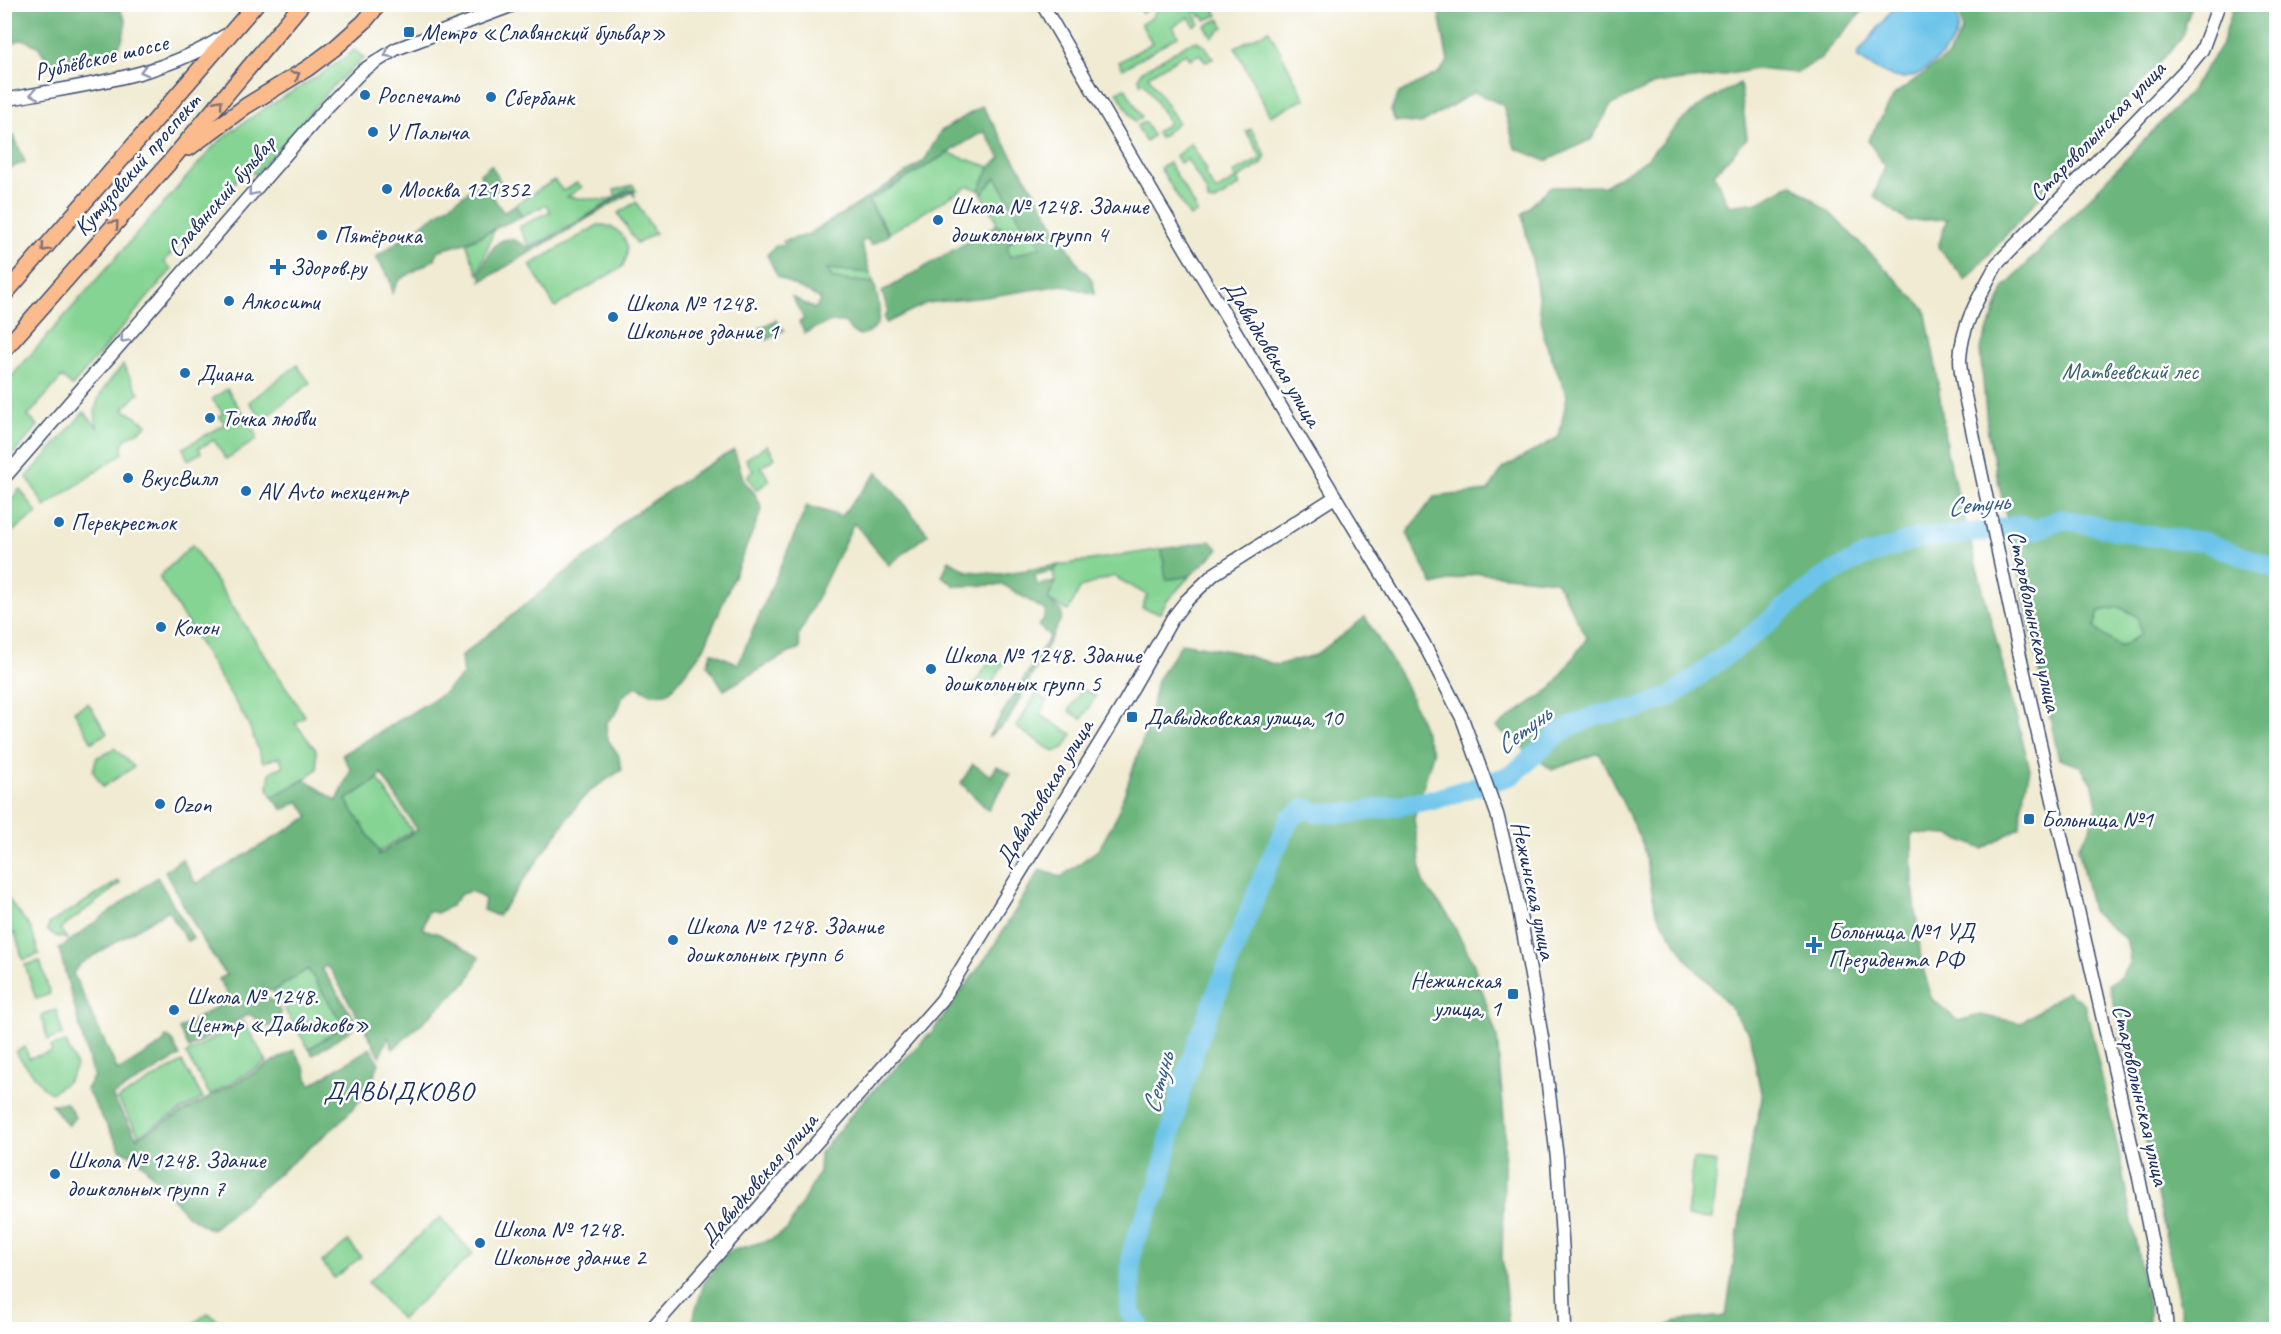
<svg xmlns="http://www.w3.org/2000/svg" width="2281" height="1334" font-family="Caveat,sans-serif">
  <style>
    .green { fill: #85d493; stroke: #508278; stroke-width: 1.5 }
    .forest { fill: #6cb67d; stroke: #44726e; stroke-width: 1.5; fill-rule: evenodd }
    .water { fill: #6cc4ea; stroke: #447aa4; stroke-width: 1.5 }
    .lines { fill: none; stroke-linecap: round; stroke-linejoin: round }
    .river { stroke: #6cc4ea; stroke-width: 20 }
    .minor-casing { stroke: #3b4b6f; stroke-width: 15 }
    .major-casing { stroke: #3b4b6f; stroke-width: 18 }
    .minor { stroke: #fff; stroke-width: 12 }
    .major { stroke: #fbbb8c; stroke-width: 15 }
    .oneway { stroke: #8d97ae }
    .oneway2 { stroke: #806e73 }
    .poi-dot { fill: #1f6fb2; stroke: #fff; stroke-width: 2 }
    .labels { text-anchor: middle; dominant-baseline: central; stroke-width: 5; stroke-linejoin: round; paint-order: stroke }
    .poi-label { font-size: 24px; fill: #1b2f5e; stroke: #fff; text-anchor: start }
    .street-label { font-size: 24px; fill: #1b2f5e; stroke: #fff }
    .park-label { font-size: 24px; fill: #3b616e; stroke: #fff }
    .water-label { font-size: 26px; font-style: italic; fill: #335c88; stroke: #fff }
    .quarter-label { font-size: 27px; letter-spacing: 1.5px; fill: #1b2f5e; stroke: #fff }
  </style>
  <rect width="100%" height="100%" fill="#fff"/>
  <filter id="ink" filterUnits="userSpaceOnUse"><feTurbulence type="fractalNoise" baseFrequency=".0167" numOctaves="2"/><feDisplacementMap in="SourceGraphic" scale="12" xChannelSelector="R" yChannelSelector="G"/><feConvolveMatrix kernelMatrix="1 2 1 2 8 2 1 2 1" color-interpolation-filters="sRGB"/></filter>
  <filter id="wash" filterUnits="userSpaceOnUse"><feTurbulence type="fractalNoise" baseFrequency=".008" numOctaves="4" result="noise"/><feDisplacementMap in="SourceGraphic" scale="24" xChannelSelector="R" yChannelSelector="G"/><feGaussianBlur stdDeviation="1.35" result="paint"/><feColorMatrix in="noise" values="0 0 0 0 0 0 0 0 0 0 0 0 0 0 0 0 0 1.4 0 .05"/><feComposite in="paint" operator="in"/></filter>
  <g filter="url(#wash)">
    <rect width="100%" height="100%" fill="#f0ebd2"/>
    <g class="green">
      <polygon points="1140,4 1212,5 1218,15 1205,20 1202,15 1200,17 1197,11 1194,12 1199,23 1194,26 1189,17 1173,26 1178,36 1123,69 1119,62 1152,43 1141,24 1153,17 1156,10 1150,8 1142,13 1138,6"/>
      <polygon points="1219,19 1224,27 1212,37 1205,26"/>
      <polygon points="1269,30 1305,99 1270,116 1235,47"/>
      <polygon points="1197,41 1205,46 1213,58 1205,62 1200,54 1190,59 1186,53 1148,76 1178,122 1160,138 1156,132 1169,123 1144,82 1140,84 1139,77 1142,71 1187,44"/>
      <path d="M 354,50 L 364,58 L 332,87 L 255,175 L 247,168 L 164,262 L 172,269 L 72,386 L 62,377 L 28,416 L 38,426 L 5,464 L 5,384 L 214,146 C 256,108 310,86 354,50 Z"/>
      <polygon points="1125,88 1142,117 1135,122 1117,92"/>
      <polygon points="1145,122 1153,136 1145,141 1137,126"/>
      <polygon points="1251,129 1266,156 1262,164 1237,179 1240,185 1214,202 1208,201 1207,192 1187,159 1180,163 1176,156 1191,143 1207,170 1204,172 1216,191 1236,179 1233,173 1262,158 1246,131"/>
      <polygon points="948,153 990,167 979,190 968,186 889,233 869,201"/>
      <polygon points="1169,163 1195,206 1196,213 1190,217 1160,168"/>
      <polygon points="996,177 1023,225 1031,223 1041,247 1010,257 1007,246 1017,233 996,225 996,219 982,194"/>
      <path d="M 554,180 L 563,191 L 577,183 L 582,187 L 567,197 L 605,200 L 616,197 L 614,190 L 633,185 L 636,191 L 627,189 C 596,212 564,231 529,247 L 519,227 L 551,211 L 546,205 L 522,216 L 515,205 Z"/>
      <polygon points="636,202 655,233 637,244 618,213"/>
      <path d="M 598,225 C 622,224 635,247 622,267 L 555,307 L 530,265 Z"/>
      <polygon points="494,230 478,274 466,243"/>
      <polygon points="827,269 870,273 874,283 833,279"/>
      <path d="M 123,365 L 139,393 L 123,409 L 147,424 C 139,437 117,434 123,453 L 45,507 L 27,477 L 84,412 L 98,428 C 88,402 107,384 123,365 Z"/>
      <polygon points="297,365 310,383 263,419 249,402"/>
      <polygon points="227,389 256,434 256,440 226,459 214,440 199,448 201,453 188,460 183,448 225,424 219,416 223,413 212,399"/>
      <polygon points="767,445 775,458 761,467 770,481 756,490 747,476 753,471 746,459"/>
      <polygon points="20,489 37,513 5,537 5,507"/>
      <polygon points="192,545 305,716 295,723 316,750 317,769 305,779 272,797 268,788 270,772 283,766 280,757 263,762 248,723 159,577"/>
      <polygon points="1162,549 1166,580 1190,576 1167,601 1160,613 1142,608 1147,595 1114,576 1081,587 1068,611 1048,600 1055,582 1053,571 1059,565"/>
      <polygon points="2120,607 2138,617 2141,634 2121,647 2105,637 2094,627 2099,611"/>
      <polygon points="993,656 1004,664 986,691 974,684"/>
      <polygon points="1082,689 1096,696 1082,719 1069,711"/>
      <polygon points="1036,694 1047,701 1040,715 1072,734 1064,748 1054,752 1016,727"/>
      <polygon points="88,703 107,733 92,742 74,711"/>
      <polygon points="114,748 134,767 103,787 93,771 97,757 108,753"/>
      <polygon points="378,779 412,831 379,852 345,800"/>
      <polygon points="119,881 120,884 60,929 67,939 56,936 47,930 50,923"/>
      <polygon points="4,894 31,928 39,954 23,960 15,933 5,936"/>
      <polygon points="40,961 50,994 36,999 25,965"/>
      <polygon points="308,969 344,1026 309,1049 273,991"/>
      <polygon points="56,1010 63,1035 48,1040 41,1015"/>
      <polygon points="243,1021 267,1062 210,1095 186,1054"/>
      <polygon points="66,1042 76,1066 69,1080 51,1093 45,1089 15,1052 25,1047 29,1058 52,1052 51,1046"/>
      <polygon points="182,1062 203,1098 139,1135 118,1099"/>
      <polygon points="1693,1159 1717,1162 1712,1219 1687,1217"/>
      <polygon points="440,1217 473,1254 401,1319 368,1282"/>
      <polygon points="348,1241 361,1257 334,1278 322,1262"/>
      <polygon points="208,1313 230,1329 186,1329"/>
    </g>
    <g class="forest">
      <path d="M 5,4 L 117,5 L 126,21 C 125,28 124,38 120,44 C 107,68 70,66 47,60 L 38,46 L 22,39 L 8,45 L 5,48 Z"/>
      <polygon points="1427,5 1868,5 1819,60 1796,73 1756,69 1719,76 1657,83 1611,105 1592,139 1546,161 1515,148 1503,105 1474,92 1421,124 1395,121 1391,110 1399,93 1438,73 1448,62 1439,13"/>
      <polygon points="1959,5 2192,5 2181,38 1966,280 1938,247 1947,219 1907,221 1874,196 1885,166 1868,141 1895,94 1948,56 1962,30"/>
      <path d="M 2234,5 L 2276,5 L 2276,1329 L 2182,1330 L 2180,1306 L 2132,1073 L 2109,984 L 2121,977 L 2129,963 L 2130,952 L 2126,940 L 2092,911 L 2078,847 L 2089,832 L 2097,805 L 2093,785 L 2080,766 L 2059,759 L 1988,434 L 1980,349 L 2005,287 L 2188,94 L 2221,46 ZM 2120,607 L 2138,617 L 2141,634 L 2121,647 L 2105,637 L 2094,627 L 2099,611 Z"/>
      <polygon points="1740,83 1747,138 1714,174 1729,206 1758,202 1792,184 1831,214 1925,309 1936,367 1947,453 2030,769 2021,809 2020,827 1983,849 1949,835 1912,833 1913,885 1921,960 1931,998 1958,1021 1980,1015 2021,1023 2067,991 2085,1004 2118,1149 2149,1312 2148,1329 1661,1329 1677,1321 1726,1316 1750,1149 1762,1098 1749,1033 1721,996 1688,961 1656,912 1643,845 1599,753 1552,770 1496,727 1552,688 1587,638 1556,581 1478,573 1433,585 1407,533 1434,497 1488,491 1503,468 1559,437 1567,396 1544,338 1534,269 1522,214 1550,187 1604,186 1645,161 1679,123 1701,105"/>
      <path d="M 982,106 L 1080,267 C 1089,275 1096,281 1094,294 L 1062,285 L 986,297 L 927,303 L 886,323 L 884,318 L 888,311 L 882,292 L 996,225 L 1017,233 L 1007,247 L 1010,257 L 1040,247 L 1031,223 L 1023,225 L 996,177 L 982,194 L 979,190 L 990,167 L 1001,158 L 984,131 L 868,201 L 889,235 L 871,245 L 867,239 L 861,243 L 870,273 L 827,269 L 833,279 L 874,283 C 877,295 881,309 878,322 C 875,330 862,338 854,333 C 851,331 847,325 845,322 C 829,320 819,326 805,333 L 799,322 L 804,319 L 792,297 L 815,309 L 821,299 L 778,277 L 767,255 L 776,246 L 783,246 L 783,241 L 807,235 L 854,207 L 924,161 L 941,131 Z"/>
      <polygon points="14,136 25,162 5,170 5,137"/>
      <polygon points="491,165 503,186 491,194 503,212 515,205 522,216 465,243 437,251 435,259 399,280 392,293 390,280 376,257 482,182 480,174"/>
      <path d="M 627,191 L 634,192 L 635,197 L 632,192 L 480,282 L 483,279 L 480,274 C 490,250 500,225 529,249 L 562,233 Z"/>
      <polygon points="776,320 784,330 767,340 760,328"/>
      <path d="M 734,450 L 744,481 L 755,494 L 762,509 L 704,648 L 679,681 L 668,693 L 651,694 L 637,686 L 623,696 L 617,712 L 606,723 L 608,740 L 618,754 L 622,770 L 592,789 L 580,801 L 498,916 L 483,910 L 485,899 L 471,891 L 461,894 L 451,906 L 437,913 L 428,911 L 423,929 L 439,934 L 479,957 L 467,982 L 393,1049 L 388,1037 L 380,1056 L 331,970 L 325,966 L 322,969 L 358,1025 L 313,1055 L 309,1049 L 344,1026 L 308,969 L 273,991 L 261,990 L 266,998 L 272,1000 L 281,1013 L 278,1021 L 268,1027 L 249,1014 L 189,1048 L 179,1029 L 230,999 L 219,979 L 226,975 L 202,939 L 165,871 L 182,859 L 196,884 L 309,817 L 299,801 L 283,810 L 272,797 L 305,779 L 337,801 L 351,769 L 342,755 L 444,693 L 463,675 L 461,656 L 576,564 L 601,548 L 623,521 L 701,469 ZM 381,773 L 417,830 L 379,855 L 379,852 L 346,800 L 378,779 Z"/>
      <polygon points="878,472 928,534 889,565 854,523 798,637 800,648 779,658 724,690 707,664 712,652 738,664 807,506 841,516"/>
      <polygon points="1210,541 1219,549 1190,576 1166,580 1162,549"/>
      <polygon points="949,560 967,571 1000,574 1059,565 1053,571 1035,575 1037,585 1055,582 1048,600 1061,611 1062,617 1008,721 988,737 1050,636 1038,626 1044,618 1046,611 1004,585 955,586 942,576"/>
      <polygon points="1365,617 1407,687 1433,753 1414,819 1423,883 1448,915 1473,962 1497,1037 1505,1130 1502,1257 1509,1329 695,1329 692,1322 704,1283 728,1252 772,1239 787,1230 819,1172 820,1153 861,1103 933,1031 990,952 1040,870 1061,877 1099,849 1116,818 1148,725 1157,680 1182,643 1235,652 1277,665 1316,655"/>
      <polygon points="973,764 991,776 997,766 1011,774 988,810 961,783"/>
      <polygon points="157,877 193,938 187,941 168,910 80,964 73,973 118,1071 162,1044 166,1037 171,1039 180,1056 112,1096 137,1138 294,1050 306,1071 307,1078 311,1085 370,1048 379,1063 368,1092 337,1125 211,1230 187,1215 137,1158 121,1150 86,1089 94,1076 91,1069 59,949"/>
      <polygon points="67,1103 75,1117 68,1126 51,1104"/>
    </g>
    <path class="water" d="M 1896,5 L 1954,5 C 1956,11 1959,21 1958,28 C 1954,48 1922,79 1901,78 C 1886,78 1871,65 1858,58 L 1857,55 Z"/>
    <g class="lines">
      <polyline class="river" points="1142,1330 1130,1313 1131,1256 1137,1234 1158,1189 1180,1093 1199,1037 1267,867 1290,818 1306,808 1317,813 1352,813 1390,807 1436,799 1512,775 1554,737 1571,726 1598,715 1639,708 1670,697 1741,644 1821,579 1860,558 1918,538 1959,535 2021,525 2036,530 2061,519 2140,535 2204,542 2276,569"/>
    </g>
  </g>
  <g filter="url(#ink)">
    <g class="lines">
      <g class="minor-casing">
        <g id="minor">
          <polyline points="1042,4 1185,248 1423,642 1462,718 1497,814 1514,882 1542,1037 1557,1158 1563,1255 1565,1330"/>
          <path d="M 4,100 C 79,85 159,79 224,36"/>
          <polyline points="4,478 328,106 362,71 396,49 516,4"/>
          <polyline points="651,1330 942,1000 1120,710 1172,619 1186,601 1214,574 1335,497"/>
          <path d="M 2167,1330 L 2165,1309 L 2139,1178 L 2019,651 L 1965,396 C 1963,384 1960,371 1960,359 C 1962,323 1980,295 1997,264 L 2189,66 L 2202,50 L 2219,4"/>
        </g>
      </g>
      <g class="major-casing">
        <g id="major">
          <polyline points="189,148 246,106 308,68 336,47 364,22 379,4"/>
          <polyline points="4,295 256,4"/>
          <polyline points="4,350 168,164 302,4"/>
        </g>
      </g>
      <use href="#minor" class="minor"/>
      <use href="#major" class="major"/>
    </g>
    <defs><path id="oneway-chevron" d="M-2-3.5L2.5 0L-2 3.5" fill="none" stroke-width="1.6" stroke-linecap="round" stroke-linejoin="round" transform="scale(1.5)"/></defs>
    <g class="oneway">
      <use href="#oneway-chevron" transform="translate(388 54) rotate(150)"/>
      <use href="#oneway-chevron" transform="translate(144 71) rotate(165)"/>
      <use href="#oneway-chevron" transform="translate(34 94) rotate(168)"/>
      <use href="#oneway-chevron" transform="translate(252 192) rotate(131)"/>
      <use href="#oneway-chevron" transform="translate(124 339) rotate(131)"/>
    </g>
    <g class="oneway2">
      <use href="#oneway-chevron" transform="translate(296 75) rotate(-31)"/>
      <use href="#oneway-chevron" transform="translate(219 103) rotate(-50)"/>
      <use href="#oneway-chevron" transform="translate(115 224) rotate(-49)"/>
      <use href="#oneway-chevron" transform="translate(45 248) rotate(131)"/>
    </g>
  </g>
  <g class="poi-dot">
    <rect x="403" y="26" width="12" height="12" rx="3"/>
    <circle cx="365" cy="95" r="6"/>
    <circle cx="491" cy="97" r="6"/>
    <circle cx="373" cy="132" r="6"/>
    <circle cx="387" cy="189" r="6"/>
    <circle cx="938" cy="220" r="6"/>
    <circle cx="322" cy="235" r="6"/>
    <path d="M275 258h6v6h6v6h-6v6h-6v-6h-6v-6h6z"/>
    <circle cx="229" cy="301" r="6"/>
    <circle cx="613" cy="317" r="6"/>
    <circle cx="185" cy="373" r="6"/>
    <circle cx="210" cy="418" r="6"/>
    <circle cx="128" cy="478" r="6"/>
    <circle cx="246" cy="491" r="6"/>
    <circle cx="59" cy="522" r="6"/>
    <circle cx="161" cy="627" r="6"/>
    <circle cx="931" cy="669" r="6"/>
    <rect x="1126" y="711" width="12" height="12" rx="3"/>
    <circle cx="160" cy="804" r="6"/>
    <rect x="2023" y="813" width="12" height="12" rx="3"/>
    <circle cx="673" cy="940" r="6"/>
    <path d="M1811 936h6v6h6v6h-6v6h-6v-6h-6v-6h6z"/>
    <rect x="1507" y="988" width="12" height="12" rx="3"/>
    <circle cx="174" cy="1010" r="6"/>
    <circle cx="55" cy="1174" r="6"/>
    <circle cx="480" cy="1243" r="6"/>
  </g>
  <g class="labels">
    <g class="poi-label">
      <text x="421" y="32">Метро «Славянский бульвар»</text>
      <text x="377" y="95">Роспечать</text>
      <text x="503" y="97">Сбербанк</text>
      <text x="385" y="132">У Палыча</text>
      <text x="399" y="189">Москва 121352</text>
      <text x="950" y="206">Школа № 1248. Здание<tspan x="950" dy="28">дошкольных групп 4</tspan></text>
      <text x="334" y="235">Пятёрочка</text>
      <text x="290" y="267">Здоров.ру</text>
      <text x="241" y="301">Алкосити</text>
      <text x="625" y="303">Школа № 1248.<tspan x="625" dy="28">Школьное здание 1</tspan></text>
      <text x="197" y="373">Диана</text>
      <text x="222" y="418">Точка любви</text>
      <text x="140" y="478">ВкусВилл</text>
      <text x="258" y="491">AV Avto техцентр</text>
      <text x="71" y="522">Перекресток</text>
      <text x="173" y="627">Кокон</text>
      <text x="943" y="655">Школа № 1248. Здание<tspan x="943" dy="28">дошкольных групп 5</tspan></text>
      <text x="1144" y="717">Давыдковская улица, 10</text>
      <text x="172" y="804">Ozon</text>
      <text x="2041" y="819">Больница №1</text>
      <text x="685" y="926">Школа № 1248. Здание<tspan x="685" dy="28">дошкольных групп 6</tspan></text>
      <text x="1828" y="931">Больница №1 УД<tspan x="1828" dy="28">Президента РФ</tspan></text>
      <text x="1501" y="980" text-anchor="end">Нежинская<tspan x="1501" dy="28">улица, 1</tspan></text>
      <text x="186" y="996">Школа № 1248.<tspan x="186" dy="28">Центр «Давыдково»</tspan></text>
      <text x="67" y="1160">Школа № 1248. Здание<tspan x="67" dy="28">дошкольных групп 7</tspan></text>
      <text x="492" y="1229">Школа № 1248.<tspan x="492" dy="28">Школьное здание 2</tspan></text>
    </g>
    <g class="street-label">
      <text transform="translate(101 57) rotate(-13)">Рублёвское шоссе</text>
      <text transform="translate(2097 131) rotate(-46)">Староволынская улица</text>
      <text transform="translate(137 164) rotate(-49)">Кутузовский проспект</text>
      <text transform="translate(221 196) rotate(-49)">Славянский бульвар</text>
      <text transform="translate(1273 353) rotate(59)">Давыдковская улица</text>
      <text transform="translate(2035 621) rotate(78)">Староволынская улица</text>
      <text transform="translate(1044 793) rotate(-59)">Давыдковская улица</text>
      <text transform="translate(1534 890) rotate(78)">Нежинская улица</text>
      <text transform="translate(2141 1095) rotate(77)">Староволынская улица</text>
      <text transform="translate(758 1179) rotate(-49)">Давыдковская улица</text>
    </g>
    <g class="park-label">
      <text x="2130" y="371">Матвеевский лес</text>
    </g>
    <g class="water-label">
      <text transform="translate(1978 504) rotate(-6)">Сетунь</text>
      <text transform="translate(1523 730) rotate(-37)">Сетунь</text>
      <text transform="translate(1158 1083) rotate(-75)">Сетунь</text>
    </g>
    <g class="quarter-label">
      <text x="399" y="1091">ДАВЫДКОВО</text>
    </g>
  </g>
  <rect width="2281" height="1334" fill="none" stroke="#fff" stroke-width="24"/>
</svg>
